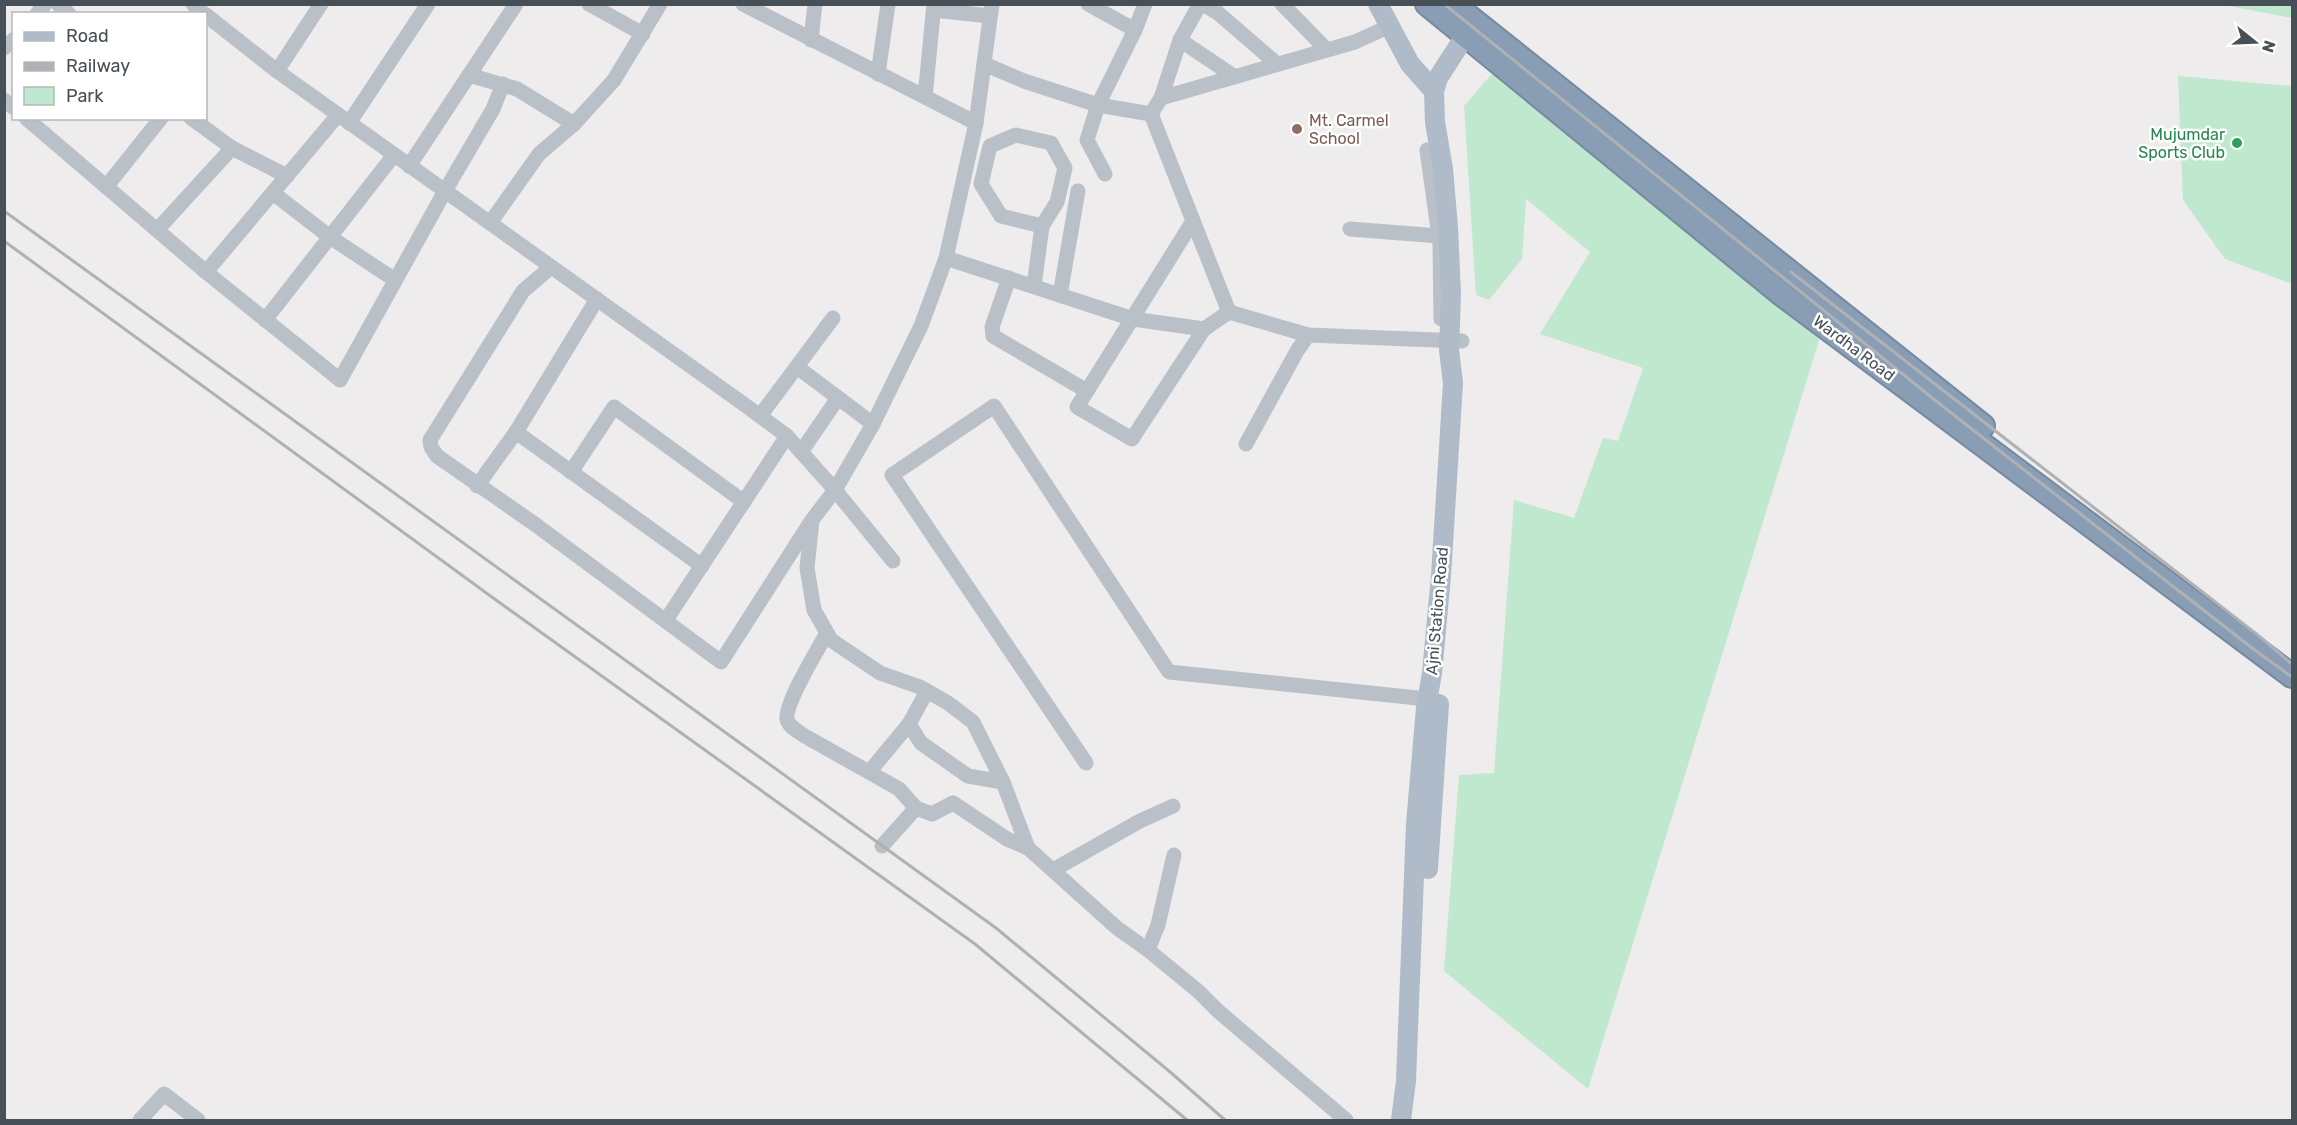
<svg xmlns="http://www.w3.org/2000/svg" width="2297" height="1125" font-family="Rubik,sans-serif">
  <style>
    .green { fill: #bfe8cf }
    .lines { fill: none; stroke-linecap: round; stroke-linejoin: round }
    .highway-casing { stroke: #7589a1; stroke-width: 26 }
    .minor { stroke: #b9c0c7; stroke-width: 15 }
    .major { stroke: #afbbc8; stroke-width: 20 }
    .highway { stroke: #899eb5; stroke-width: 22 }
    .rail { stroke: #afb1b5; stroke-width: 3 }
    .education-dot { fill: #8d6e63; stroke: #fff; stroke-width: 2 }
    .leisure-dot { fill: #2e9e5b; stroke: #fff; stroke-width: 2 }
    .labels { text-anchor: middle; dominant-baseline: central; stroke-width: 5; stroke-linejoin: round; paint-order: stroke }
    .education-label { font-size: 16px; fill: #785e54; stroke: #fff; text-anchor: start }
    .leisure-label { font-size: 16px; fill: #27864d; stroke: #fff; text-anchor: end }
    .street-label { font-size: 16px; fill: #474f57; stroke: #fff }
  </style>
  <rect width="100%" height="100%" fill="#eeecec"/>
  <g class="green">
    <polygon points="2224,5 2292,5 2292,18"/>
    <polygon points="1496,69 1821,334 1588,1089 1444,971 1459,775 1494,773 1514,500 1574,518 1603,438 1618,441 1643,368 1540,334 1590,252 1526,199 1522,259 1489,300 1476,295 1464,106"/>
    <polygon points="2178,76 2292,86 2292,284 2225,259 2183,200"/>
  </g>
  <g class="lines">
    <g class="highway-casing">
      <g id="highway">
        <polyline points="1427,4 1780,293 2292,676"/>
        <polyline points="1453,4 1983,426"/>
      </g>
    </g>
    <g class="minor">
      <polyline points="58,4 69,14"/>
      <polyline points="193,4 204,14"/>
      <polyline points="589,4 643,34"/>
      <polyline points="743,4 976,123"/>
      <polyline points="992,4 976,123 946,258 921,326 873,424 835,490 812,520 807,568 814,610 831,640 880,673 920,687 948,703 973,722 1003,782 1028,848 1117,928 1148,950 1198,991 1218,1011 1346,1120"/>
      <polyline points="1088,4 1135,30"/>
      <polyline points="1203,4 1218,13 1277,64"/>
      <polyline points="1282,4 1327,50"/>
      <polyline points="934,10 990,16"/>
      <polyline points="37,14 45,4"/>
      <polyline points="206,15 277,71 745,405 787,436 835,490 893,561"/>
      <polyline points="811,40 815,4"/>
      <polyline points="1180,40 1235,77"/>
      <polyline points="4,48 14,39"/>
      <polyline points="984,64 1024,81 1098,105 1135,30 1145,4"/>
      <polyline points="277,71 321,4"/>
      <polyline points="878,74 888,4"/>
      <polyline points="469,75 517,89 574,124"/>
      <polyline points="925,97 934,4"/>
      <polyline points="1161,98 1180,40 1200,4"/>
      <polyline points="4,100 14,108"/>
      <polyline points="1151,114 1229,312"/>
      <polyline points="26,118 206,272 340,380 445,191 493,109 503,84"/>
      <polyline points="191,118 232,148 287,176"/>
      <polyline points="349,123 428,4"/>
      <polyline points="1427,150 1440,244 1441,319"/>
      <polyline points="409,166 516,4"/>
      <polyline points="1105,174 1087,140 1098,105 1151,114 1161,98 1355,42 1390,26"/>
      <polyline points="106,187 161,118"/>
      <polyline points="273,193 330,237 395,280"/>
      <polyline points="1193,221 1077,407 1132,439 1204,329 1229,312"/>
      <polyline points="490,223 539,154 574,124 614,80 660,4"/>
      <polyline points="1350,229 1439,236"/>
      <polyline points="157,230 232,148"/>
      <polyline points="946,258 1133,319 1204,329"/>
      <polyline points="551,267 523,291 430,440 431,447 437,456 536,525 721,662 810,523"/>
      <polyline points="206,272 338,115"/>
      <polyline points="1009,278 992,327 993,336 1087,391"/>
      <polyline points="1034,286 1042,226 1057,202 1065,168 1051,143 1016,135 990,146 981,184 1001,216 1042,226"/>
      <polyline points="1060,295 1078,191"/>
      <polyline points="1229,312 1308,335 1462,341"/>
      <polyline points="265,320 394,155"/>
      <polyline points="797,367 873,424"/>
      <polyline points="760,416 833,318"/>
      <polyline points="516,432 702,566"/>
      <polyline points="1246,444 1297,351 1308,335"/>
      <polyline points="801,452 838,398"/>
      <polyline points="571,472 614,407 744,502"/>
      <polyline points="477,486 516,432 597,299"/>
      <polyline points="666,620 787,436"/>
      <path d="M 827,633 C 818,649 785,703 787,719 C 788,726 798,731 803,735 L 899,789 L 916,808"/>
      <polyline points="927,691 909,724 921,743 968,776 1003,782"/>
      <polyline points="1086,763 892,475 994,406 1169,672 1427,699"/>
      <polyline points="870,771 909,724"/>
      <polyline points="882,846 916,808 932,814 953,803 1007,839 1028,848"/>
      <polyline points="1053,870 1140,821 1173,806"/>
      <polyline points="1148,950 1158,925 1174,855"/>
      <polyline points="140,1120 164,1094 198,1120"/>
    </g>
    <g class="major">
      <polyline points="1378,4 1410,64 1434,91"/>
      <polyline points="1428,869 1439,704"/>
      <polyline points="1401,1120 1406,1081 1416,824 1426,708 1432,673 1441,576 1453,383 1449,350 1451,294 1448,227 1443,169 1435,122 1434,91 1438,78 1474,22"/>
    </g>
    <use href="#highway" class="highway"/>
    <g class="rail">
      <polyline points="1444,4 1936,401 2252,648 2292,677"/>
      <polyline points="4,211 996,928 1169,1071 1225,1120"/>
      <polyline points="4,241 496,600 975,944 1187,1120"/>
      <polyline points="1791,272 2259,636 2292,664"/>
    </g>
  </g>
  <circle class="education-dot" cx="1297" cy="129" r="6"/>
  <circle class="leisure-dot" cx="2237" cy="143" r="6"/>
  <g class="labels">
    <g class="education-label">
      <text x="1309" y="120">Mt. Carmel<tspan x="1309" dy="18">School</tspan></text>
    </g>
    <g class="leisure-label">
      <text x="2225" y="134">Mujumdar<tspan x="2225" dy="18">Sports Club</tspan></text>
    </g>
    <g class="street-label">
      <text transform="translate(1854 348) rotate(37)">Wardha Road</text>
      <text transform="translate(1437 611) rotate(-85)">Ajni Station Road</text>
    </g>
  </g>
  <rect width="2297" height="1125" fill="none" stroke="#474f57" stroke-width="12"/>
  <rect x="12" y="12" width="195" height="108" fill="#ffffff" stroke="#b5b9bc" stroke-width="1.5"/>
  <rect x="24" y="32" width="30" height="9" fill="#afbbc8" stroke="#b5b9bc" stroke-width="1.5"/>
  <text x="66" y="42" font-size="18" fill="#474f57">Road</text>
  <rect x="24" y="62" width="30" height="9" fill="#afb1b5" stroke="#b5b9bc" stroke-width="1.5"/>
  <text x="66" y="72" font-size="18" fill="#474f57">Railway</text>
  <rect x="24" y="87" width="30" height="18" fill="#bfe8cf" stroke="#b5b9bc" stroke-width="1.5"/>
  <text x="66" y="102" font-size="18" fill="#474f57">Park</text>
  <g transform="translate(2255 42) rotate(108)" stroke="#ffffff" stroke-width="4.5" paint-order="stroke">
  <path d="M0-4.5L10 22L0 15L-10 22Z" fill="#474f57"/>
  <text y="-9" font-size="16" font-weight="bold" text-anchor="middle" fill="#474f57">N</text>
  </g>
</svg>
